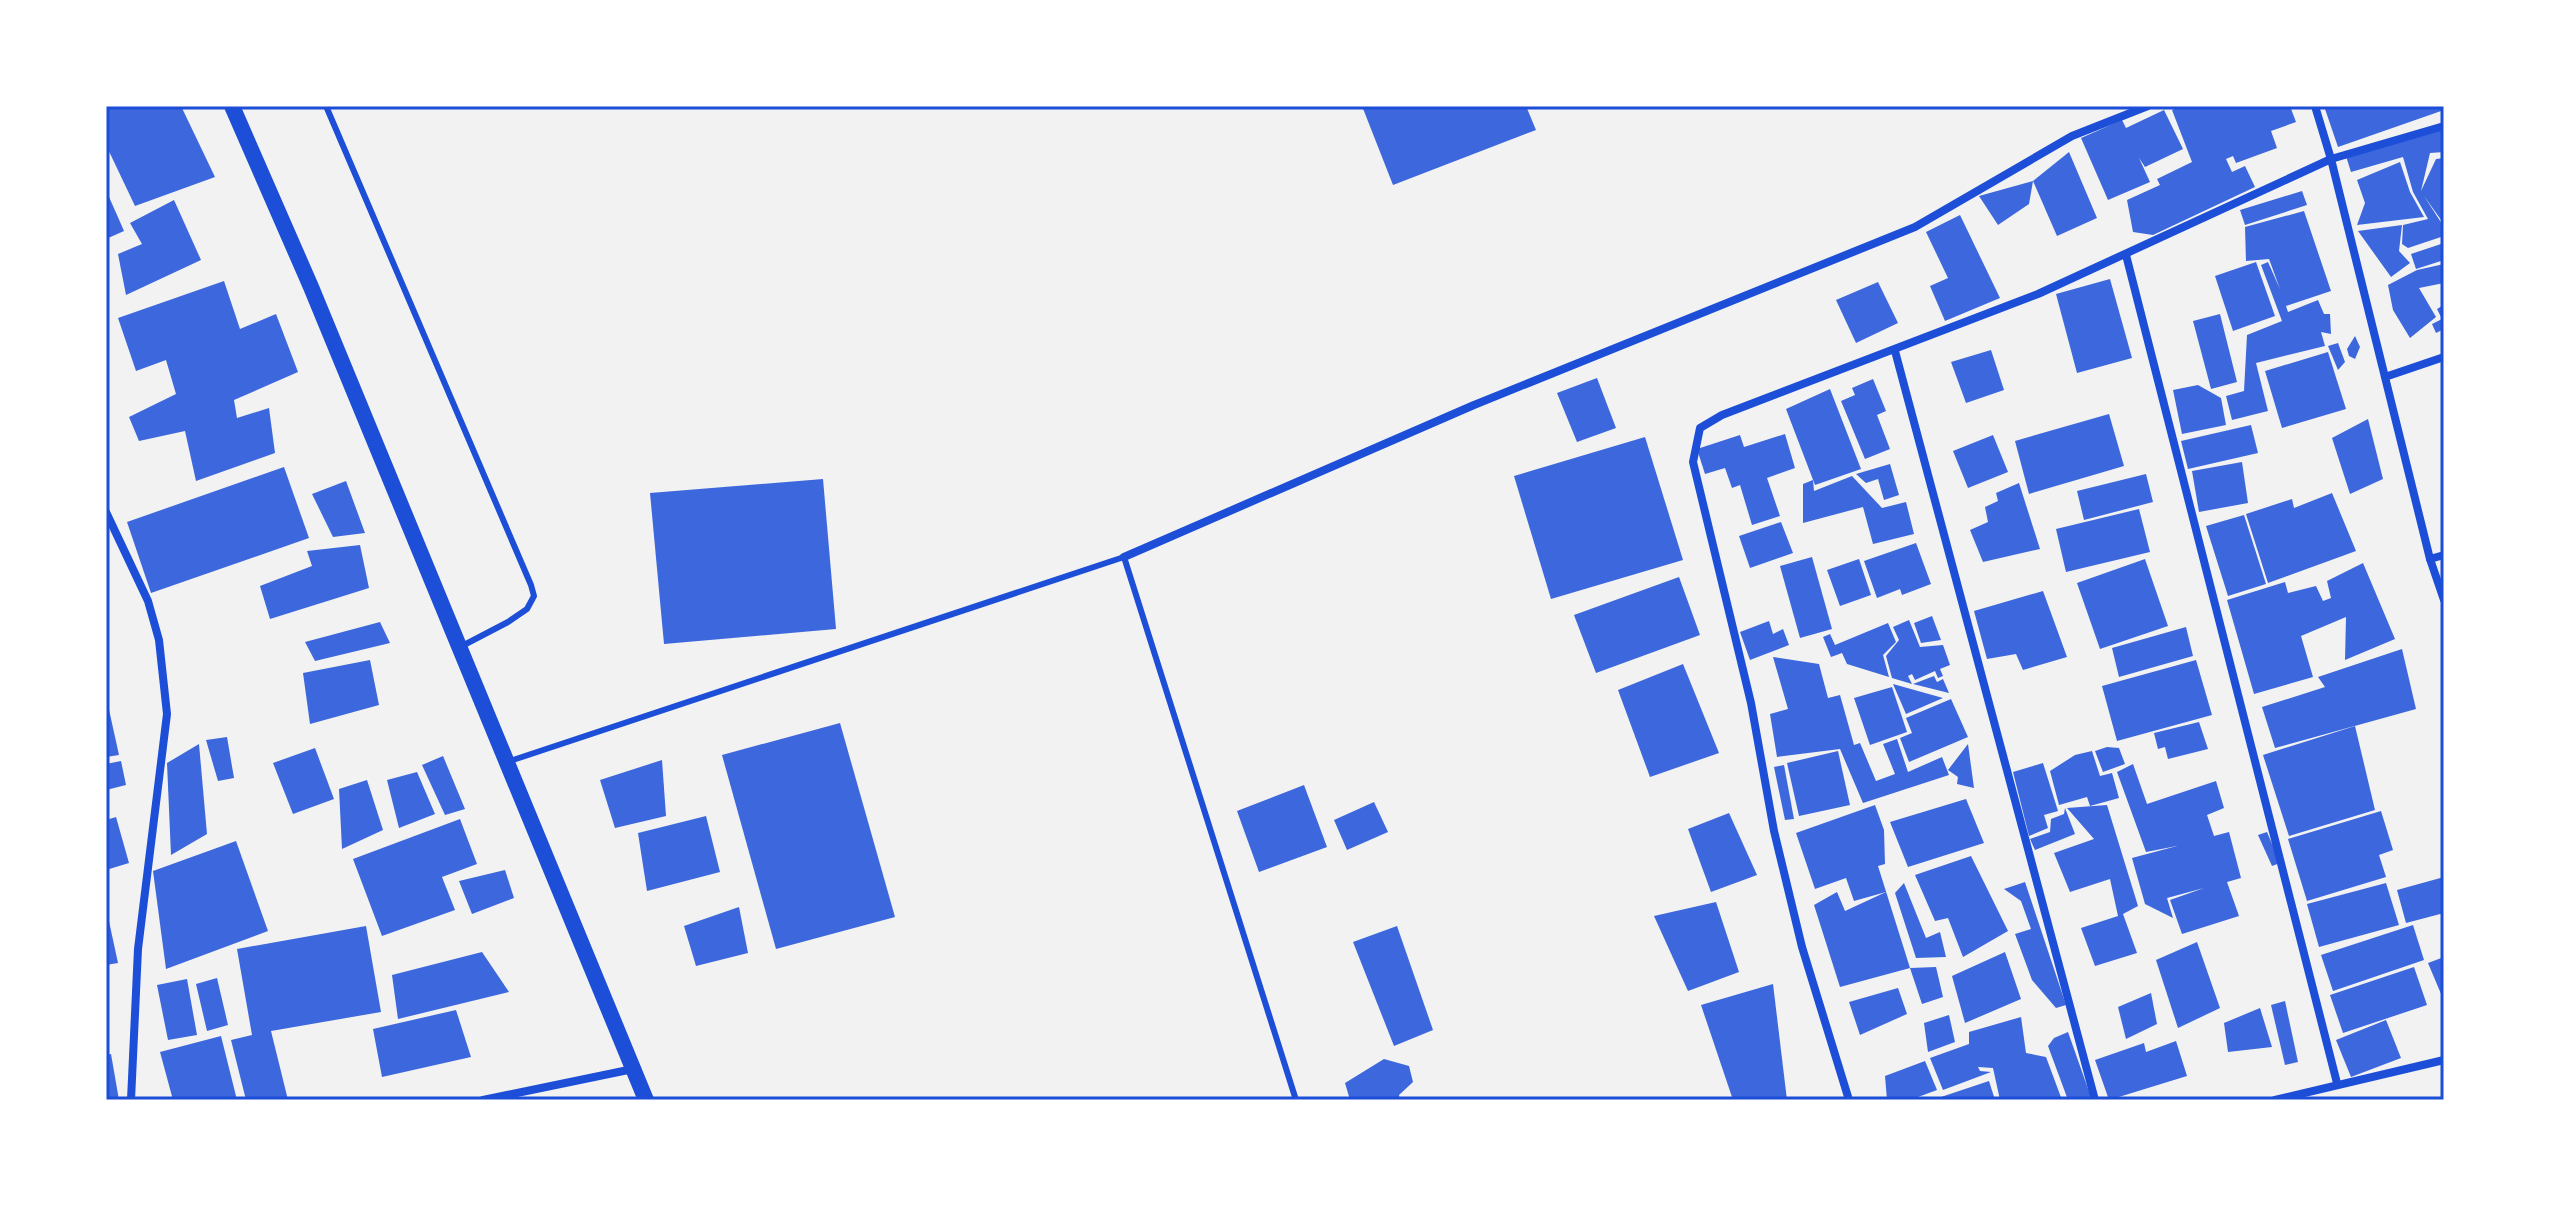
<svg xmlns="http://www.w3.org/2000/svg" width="2550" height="1206" font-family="'Sofia Sans Condensed',sans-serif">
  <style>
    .building { fill: #3d67dc }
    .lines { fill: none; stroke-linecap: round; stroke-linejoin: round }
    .service { stroke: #1d4ed8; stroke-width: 6 }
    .minor { stroke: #1d4ed8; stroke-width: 8 }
    .secondary { stroke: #1d4ed8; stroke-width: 16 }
    .neatline { fill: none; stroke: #1d4ed8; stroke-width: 3 }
  </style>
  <rect width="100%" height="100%" fill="#f2f2f2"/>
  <g class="building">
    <polygon points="106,106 181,106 215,177 135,206 106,145"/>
    <polygon points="1362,106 1526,106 1536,130 1393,185"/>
    <polygon points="2182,106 2290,106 2296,122 2271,131 2277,148 2236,163 2233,156 2226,159 2232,172 2245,166 2255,187 2153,235 2133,232 2127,200 2160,185 2157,179 2192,162 2172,110"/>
    <polygon points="2324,106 2444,106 2444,110 2338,147"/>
    <polygon points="2164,110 2183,149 2145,167 2139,158 2150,182 2108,200 2081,138 2122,120 2126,128"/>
    <polygon points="2444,129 2444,152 2430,153 2421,191 2436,159 2444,158 2444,224 2424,196 2444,227 2444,236 2408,248 2402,244 2403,225 2428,219 2413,192 2403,157 2351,172 2346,156"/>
    <polygon points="2069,152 2097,218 2057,236 2033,181"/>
    <polygon points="2400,162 2410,192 2424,217 2357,225 2365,203 2357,180"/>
    <polygon points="2033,181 2029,204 1998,225 1979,196"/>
    <polygon points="106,190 124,231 106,239"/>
    <polygon points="2302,191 2307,205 2245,225 2240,210"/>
    <polygon points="174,200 201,260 126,295 118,254 142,244 130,223"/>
    <polygon points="2304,211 2331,291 2286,306 2288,312 2318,300 2324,314 2330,314 2331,334 2321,332 2325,346 2256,363 2268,411 2232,420 2226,396 2244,391 2247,335 2282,321 2261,265 2268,262 2280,289 2269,259 2246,261 2245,227"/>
    <polygon points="1960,215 2000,298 1945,321 1930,286 1948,278 1926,232"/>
    <polygon points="2402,225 2399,251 2410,263 2391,277 2358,231"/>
    <polygon points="2444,243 2444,260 2416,269 2411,254"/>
    <polygon points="2256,262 2275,316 2233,331 2215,276"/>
    <polygon points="2444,264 2444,283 2419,288 2436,317 2410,338 2393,310 2388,285 2417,270"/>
    <polygon points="2110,279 2132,358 2077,373 2056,294"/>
    <polygon points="224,281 240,329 276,314 298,372 234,400 237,418 269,408 275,453 196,481 185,431 139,441 129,417 176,394 166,360 136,371 118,318"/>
    <polygon points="1878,282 1898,323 1856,343 1836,300"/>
    <polygon points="2442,306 2444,329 2436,333 2432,324 2442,319 2437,309"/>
    <polygon points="2220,314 2237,382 2211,389 2193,321"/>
    <polygon points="2355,336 2360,347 2355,359 2349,356 2347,349"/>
    <polygon points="2338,343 2345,362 2338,370 2328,346"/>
    <polygon points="1991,350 2004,390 1966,403 1951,362"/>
    <polygon points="2328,352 2346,409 2282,428 2265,371"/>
    <polygon points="1597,378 1616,428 1577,442 1557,393"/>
    <polygon points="1873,379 1886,411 1877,415 1890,449 1865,459 1841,401 1855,395 1852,388"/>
    <polygon points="2198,385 2221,398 2226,425 2182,434 2173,390"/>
    <polygon points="1830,389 1861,469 1815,485 1786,409"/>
    <polygon points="2109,414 2124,466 2029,494 2015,441"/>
    <polygon points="2368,419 2383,479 2350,494 2332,438"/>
    <polygon points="2251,425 2258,453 2188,469 2181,441"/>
    <polygon points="1785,434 1795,468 1767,478 1780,516 1752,525 1740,485 1732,488 1725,468 1705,474 1697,449 1740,435 1744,447"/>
    <polygon points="1993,435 2008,472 1968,488 1953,451"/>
    <polygon points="1645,437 1683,560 1551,599 1514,476"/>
    <polygon points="2242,462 2248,503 2199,512 2192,471"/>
    <polygon points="1890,464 1899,495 1884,500 1878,479 1866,483 1856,474"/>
    <polygon points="284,467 309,538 151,593 127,522"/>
    <polygon points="2146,474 2153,502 2084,520 2077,491"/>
    <polygon points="1852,476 1882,508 1906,502 1914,534 1873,544 1863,507 1803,523 1803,484 1813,480 1814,491"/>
    <polygon points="823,479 836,629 664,644 650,493"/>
    <polygon points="346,481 365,533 333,537 312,494"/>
    <polygon points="2019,483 2040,549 1983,562 1970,530 1988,522 1985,507 1998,501 1996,493"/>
    <polygon points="2332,493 2356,551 2268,583 2246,514 2292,499 2294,508"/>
    <polygon points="2139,509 2150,552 2066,572 2056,529"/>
    <polygon points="2244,515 2266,584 2228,596 2206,526"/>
    <polygon points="1781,522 1793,553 1750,568 1739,536"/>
    <polygon points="1916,543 1931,584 1902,595 1900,589 1877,598 1864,561"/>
    <polygon points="360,545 369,588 270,619 260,586 312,566 307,551"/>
    <polygon points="1812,557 1832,629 1800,638 1780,566"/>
    <polygon points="1859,559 1871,595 1840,606 1827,570"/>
    <polygon points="2145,559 2168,626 2100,649 2077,583"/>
    <polygon points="2363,563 2395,639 2345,660 2346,617 2301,636 2313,677 2254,694 2227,600 2285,582 2288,593 2316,586 2323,601 2331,598 2327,581"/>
    <polygon points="1679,577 1700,635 1596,673 1574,615"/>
    <polygon points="2043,591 2067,657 2023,670 2016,654 1987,659 1974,611"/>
    <polygon points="1932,616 1941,640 1921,643 1914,623"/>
    <polygon points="1909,620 1920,647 1943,645 1950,665 1940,669 1943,676 1938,678 1935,671 1915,680 1912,674 1908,676 1912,684 1892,678 1886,656 1899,640 1893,627"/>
    <polygon points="1769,621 1773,634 1783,629 1789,645 1750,660 1740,632"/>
    <polygon points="380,622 390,643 315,661 305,642"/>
    <polygon points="1888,623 1896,642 1883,655 1889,677 1847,664 1842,653 1831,657 1823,637 1830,634 1835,645"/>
    <polygon points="2186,627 2193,656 2119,677 2112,648"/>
    <polygon points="2402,649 2416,709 2275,748 2262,707 2325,687 2318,677"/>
    <polygon points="1773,657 1819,664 1828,698 1840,695 1854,745 1860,743 1876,781 1895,774 1883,744 1897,739 1908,772 1942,757 1949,775 1863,803 1840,749 1777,757 1770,714 1788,709"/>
    <polygon points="370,660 379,705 310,724 303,673"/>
    <polygon points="2196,660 2212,715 2117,741 2102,686"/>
    <polygon points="1683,664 1719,753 1650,777 1618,690"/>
    <polygon points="1934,676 1937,682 1943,679 1949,693 1913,684"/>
    <polygon points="1893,684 1943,698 1906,714"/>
    <polygon points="1892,687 1907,732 1870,745 1854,698"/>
    <polygon points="106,696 119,755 106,757"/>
    <polygon points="1951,699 1968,737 1909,762 1900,738 1912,733 1906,718"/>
    <polygon points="2199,722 2208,749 2168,759 2165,747 2158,749 2154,733"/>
    <polygon points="840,723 895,917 776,949 722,755"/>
    <polygon points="2355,726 2375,810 2289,836 2263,755"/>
    <polygon points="227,737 234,778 218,781 206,740"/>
    <polygon points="199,744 207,834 171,855 167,763"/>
    <polygon points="1968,744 1974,788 1957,784 1958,777 1948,770"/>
    <polygon points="2107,747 2119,748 2125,764 2103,772 2095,751"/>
    <polygon points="315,748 334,799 293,814 273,763"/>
    <polygon points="1838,751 1850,805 1799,816 1787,763"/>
    <polygon points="2092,751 2100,776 2112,773 2119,798 2090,806 2087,797 2059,805 2050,771 2075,755"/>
    <polygon points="443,756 465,809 445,815 422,765"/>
    <polygon points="662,760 666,816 615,828 600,780"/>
    <polygon points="121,761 126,785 106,790 106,764"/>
    <polygon points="2043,763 2058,811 2044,815 2048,828 2029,836 2013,772"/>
    <polygon points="2133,764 2147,804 2216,781 2224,808 2207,815 2214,836 2229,832 2241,878 2227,882 2239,916 2182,934 2170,900 2204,888 2167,898 2173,918 2145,904 2132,858 2177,846 2146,852 2117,772"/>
    <polygon points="1784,765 1794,819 1785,820 1774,767"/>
    <polygon points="417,772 435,814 399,828 387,780"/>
    <polygon points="367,780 383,830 342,849 339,789"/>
    <polygon points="1304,785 1327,847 1259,872 1237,811"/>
    <polygon points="1966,799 1984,843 1908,867 1890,822"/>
    <polygon points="1374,802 1388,832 1347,850 1334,820"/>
    <polygon points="1875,805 1884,830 1885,864 1878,866 1910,968 1840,987 1814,905 1837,892 1845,911 1886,892 1854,901 1846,878 1815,889 1796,833"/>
    <polygon points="2107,805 2138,906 2123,914 2137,953 2095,966 2081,928 2118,916 2110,879 2070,892 2054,853 2094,839 2067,808"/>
    <polygon points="2065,808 2075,834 2035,850 2030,839 2050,832 2051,819 2064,814"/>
    <polygon points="2381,811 2393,850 2379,855 2386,877 2307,901 2288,839"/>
    <polygon points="1729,813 1757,875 1711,892 1688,829"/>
    <polygon points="706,816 720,872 647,891 638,833"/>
    <polygon points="116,817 129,863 106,870 106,820"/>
    <polygon points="460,819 477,864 442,877 455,910 382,936 353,859"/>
    <polygon points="2267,832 2280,863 2272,866 2258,835"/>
    <polygon points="236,841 268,931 166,969 153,871"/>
    <polygon points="1971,856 2008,931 1963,957 1948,918 1935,921 1915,875"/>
    <polygon points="505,870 514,898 472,914 459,881"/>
    <polygon points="2444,877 2444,913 2406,923 2397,890"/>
    <polygon points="2025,882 2066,1005 2056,1008 2032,980 2015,934 2031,929 2021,901 2004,889"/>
    <polygon points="1904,883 1926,938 1940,932 1946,957 1916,958 1895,893"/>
    <polygon points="2386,883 2399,925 2319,947 2307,904"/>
    <polygon points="1716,902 1739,972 1688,991 1654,916"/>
    <polygon points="739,907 748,953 696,966 684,926"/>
    <polygon points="107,912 118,963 106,965 106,913"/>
    <polygon points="2413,925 2424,960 2333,991 2321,955"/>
    <polygon points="366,926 381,1012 271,1031 288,1100 246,1100 231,1040 252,1035 237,949"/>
    <polygon points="1397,926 1433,1030 1394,1046 1353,942"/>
    <polygon points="2197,942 2220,1008 2178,1028 2156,960"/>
    <polygon points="482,952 509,992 398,1019 392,975"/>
    <polygon points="2005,952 2021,999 1965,1023 1952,976"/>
    <polygon points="2444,957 2444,1001 2428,963"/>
    <polygon points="1936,967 1943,997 1922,1004 1910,968"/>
    <polygon points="2414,967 2427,1005 2343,1033 2330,995"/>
    <polygon points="217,978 228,1025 207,1031 196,984"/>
    <polygon points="187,979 197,1035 168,1040 157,985"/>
    <polygon points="1773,984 1787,1100 1733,1100 1701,1005"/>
    <polygon points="1898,988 1907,1014 1860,1035 1849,1002"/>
    <polygon points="2151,993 2157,1024 2126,1039 2118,1007"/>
    <polygon points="2285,1001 2298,1062 2285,1065 2271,1005"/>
    <polygon points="2260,1008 2272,1047 2228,1052 2224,1023"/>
    <polygon points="456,1010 471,1057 382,1077 373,1029"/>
    <polygon points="1949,1015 1955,1042 1928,1052 1924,1023"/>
    <polygon points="2021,1017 2026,1053 2046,1057 2062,1100 2000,1100 1993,1068 1978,1067 1980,1071 1991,1072 1943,1090 1930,1058 1969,1044 1969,1032"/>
    <polygon points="2386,1020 2401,1058 2351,1077 2336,1040"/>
    <polygon points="2068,1032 2092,1100 2068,1100 2048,1046 2054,1038"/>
    <polygon points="221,1036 237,1100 173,1100 160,1052"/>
    <polygon points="2176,1041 2187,1076 2109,1100 2095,1060 2144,1043 2146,1052"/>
    <polygon points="111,1054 119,1100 106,1100 106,1055"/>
    <polygon points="1384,1059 1409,1066 1413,1082 1399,1095 1400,1100 1350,1100 1345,1083"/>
    <polygon points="1925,1061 1937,1090 1910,1100 1887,1100 1885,1076"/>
    <polygon points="1989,1081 1995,1100 1942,1100 1941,1097"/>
  </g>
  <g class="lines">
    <g class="service">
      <polyline points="326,106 531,585 534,596 527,609 508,622 462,646"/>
      <polyline points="510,761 1124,557 1296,1100"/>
    </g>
    <g class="minor">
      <polyline points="2315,106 2331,159 2444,126"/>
      <polyline points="2126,255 2337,1083"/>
      <polyline points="1895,351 2095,1100"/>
      <polyline points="2385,377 2444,357"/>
      <polyline points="106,512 148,601 159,640 167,714 138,949 131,1100"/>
      <polyline points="1124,557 1474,405 1915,227 2072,136 2148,106"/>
      <polyline points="2430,559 2444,555"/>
      <polyline points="483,1100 633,1069"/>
      <polyline points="1849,1100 1802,947 1774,831 1751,703 1693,462 1700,428 1722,415 2038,294 2331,159 2430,559 2444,600"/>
      <polyline points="2275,1100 2444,1060"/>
    </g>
    <polyline class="secondary" points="232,106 311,287 646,1100"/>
  </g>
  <rect width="2550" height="1206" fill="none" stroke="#ffffff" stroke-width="216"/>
  <rect x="108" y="108" width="2334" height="990" class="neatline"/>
</svg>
